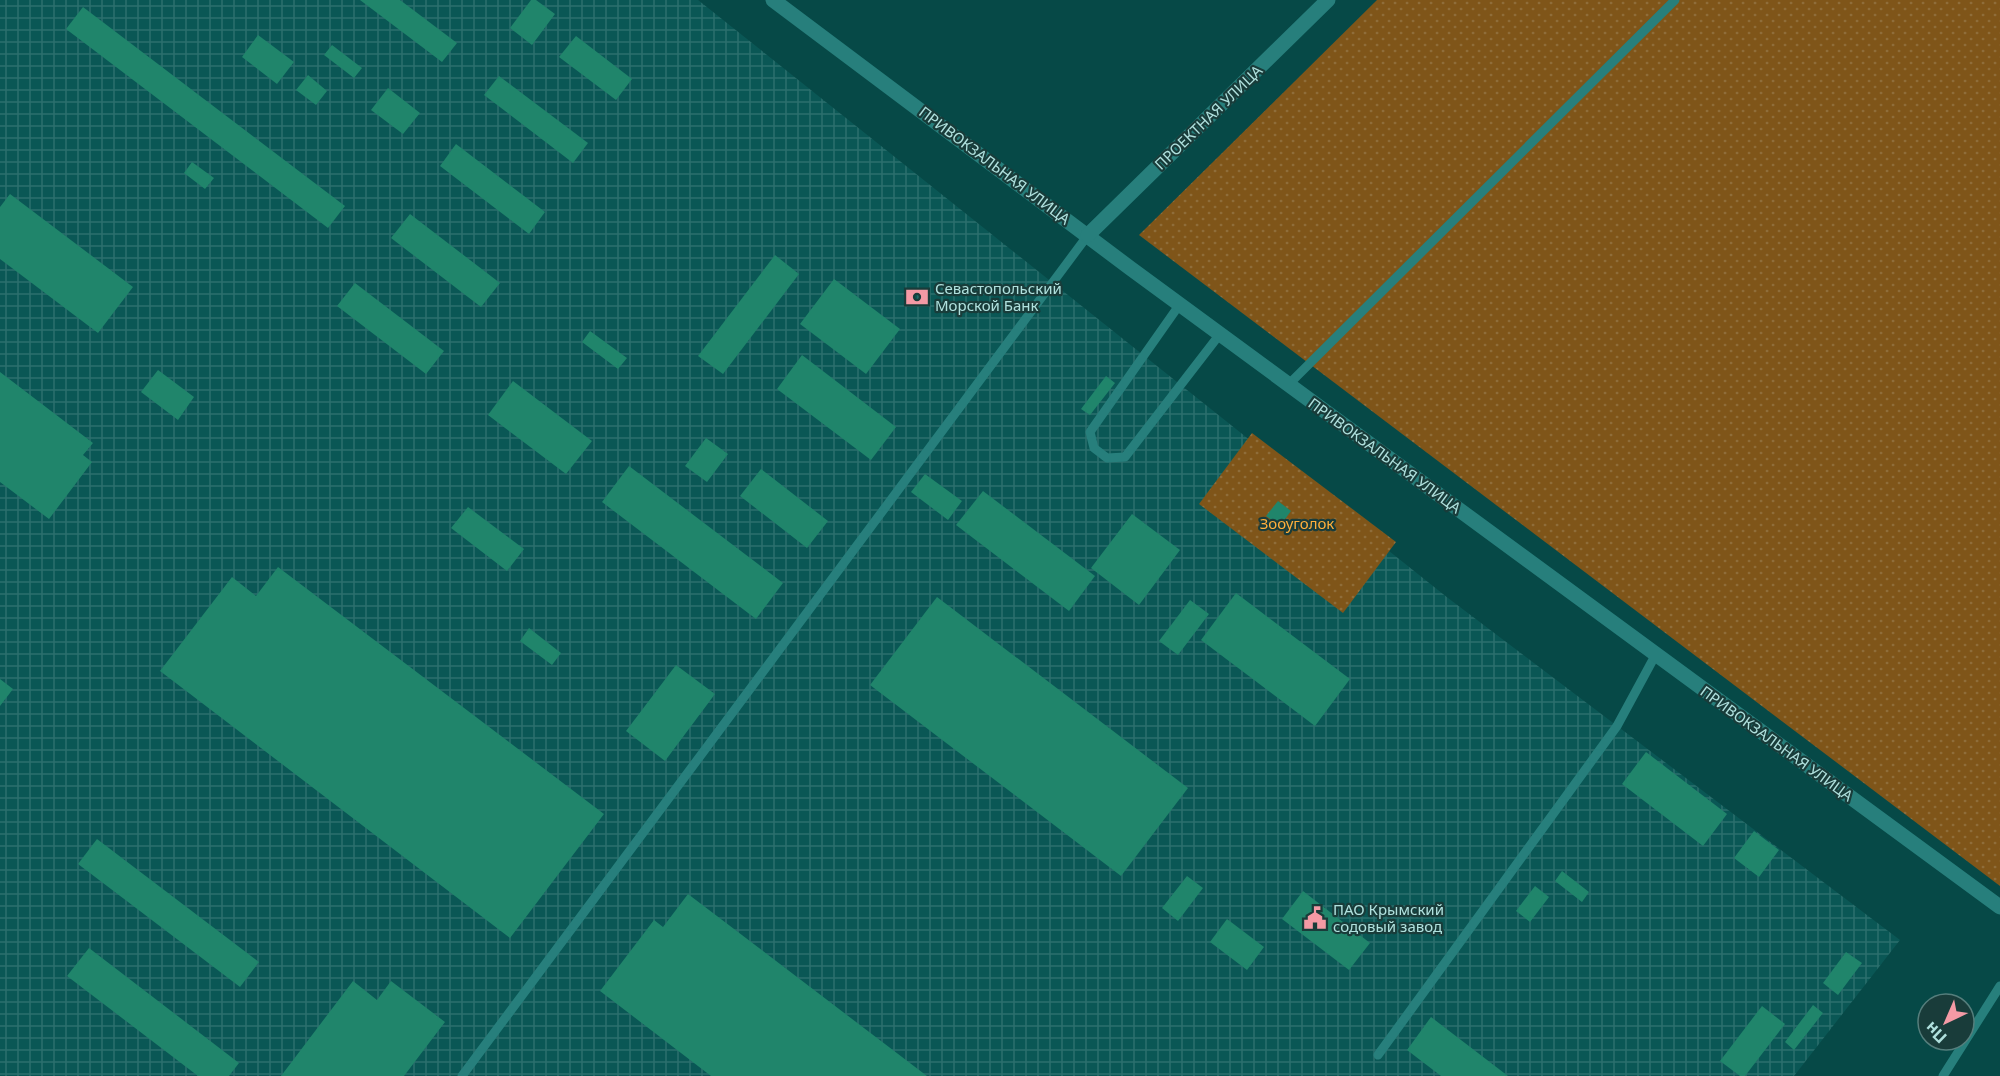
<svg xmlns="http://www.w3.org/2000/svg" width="2000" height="1076" font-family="'Noto Sans',sans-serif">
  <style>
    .industrial { fill: url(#industrial-grid) }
    .park { fill: url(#park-dots) }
    .building { fill: #20856b }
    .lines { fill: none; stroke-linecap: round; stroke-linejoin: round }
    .service { stroke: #277f7c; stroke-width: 9 }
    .secondary { stroke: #277f7c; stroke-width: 15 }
    .labels { text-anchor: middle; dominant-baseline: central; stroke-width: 4.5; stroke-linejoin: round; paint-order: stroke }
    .street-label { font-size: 15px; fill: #b0e1de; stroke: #193c3a }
    .poi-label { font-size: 15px; fill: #b0e1de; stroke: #193c3a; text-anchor: start }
    .park-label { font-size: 15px; fill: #ffaf3b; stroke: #193c3a }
  </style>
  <defs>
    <pattern id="industrial-grid" width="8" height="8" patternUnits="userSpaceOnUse" patternTransform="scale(1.5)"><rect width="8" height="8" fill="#0a5755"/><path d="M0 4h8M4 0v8" fill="none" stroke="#2b6f6d"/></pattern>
    <pattern id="park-dots" width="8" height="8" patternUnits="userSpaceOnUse" patternTransform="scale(1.5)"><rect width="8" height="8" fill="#7f5519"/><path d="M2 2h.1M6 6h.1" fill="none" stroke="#8f6d3a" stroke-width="1.8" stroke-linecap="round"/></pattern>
  </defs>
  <rect width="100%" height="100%" fill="#064947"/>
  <polygon class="industrial" points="0,0 698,0 1448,598 1900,940 1794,1076 0,1076"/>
  <g class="park">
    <polygon points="1377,0 2000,0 2000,886 1139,235"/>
    <polygon points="1252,433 1396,542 1343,613 1199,504"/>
  </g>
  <g class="building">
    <polygon points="360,0 400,0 457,43 442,62"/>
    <polygon points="531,0 536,0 555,14 532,45 510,28"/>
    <polygon points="83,7 345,206 328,228 66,29"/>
    <polygon points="258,35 294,62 277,84 242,57"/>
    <polygon points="576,36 632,79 616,100 559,57"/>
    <polygon points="332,45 362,68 354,78 324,55"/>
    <polygon points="308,75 327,91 316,105 296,90"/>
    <polygon points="499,76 588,143 573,163 484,95"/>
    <polygon points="388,88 420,113 403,134 371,110"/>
    <polygon points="456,144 545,212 529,234 440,166"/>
    <polygon points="192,162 214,178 205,189 184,173"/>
    <polygon points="10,194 133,287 98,333 0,259 0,207"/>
    <polygon points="410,214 500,283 481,307 391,238"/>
    <polygon points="775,255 799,274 723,374 698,356"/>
    <polygon points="834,279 900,329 866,374 800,324"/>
    <polygon points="355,283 444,351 426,374 337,306"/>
    <polygon points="590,331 627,358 618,369 582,342"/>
    <polygon points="802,355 896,427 871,460 777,389"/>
    <polygon points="158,370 194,397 178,420 141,392"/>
    <polygon points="0,372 93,443 83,455 92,462 49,519 0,482"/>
    <polygon points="1106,376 1115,383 1090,415 1081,409"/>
    <polygon points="513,381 592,441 566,474 488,415"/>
    <polygon points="706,438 728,454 707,482 685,466"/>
    <polygon points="629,466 783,583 756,619 602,502"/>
    <polygon points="761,469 828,521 807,548 740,496"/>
    <polygon points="925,474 962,501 948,520 911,492"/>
    <polygon points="983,491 1095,576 1069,611 956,525"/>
    <polygon points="1278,501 1291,511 1280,526 1266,516"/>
    <polygon points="468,507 524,549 507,571 451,528"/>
    <polygon points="1132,514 1180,550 1139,605 1091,568"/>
    <polygon points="278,567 604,814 510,938 160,671 232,577 256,596"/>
    <polygon points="1236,593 1350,679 1315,726 1201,640"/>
    <polygon points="937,597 1188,788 1121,876 870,685"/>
    <polygon points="1190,600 1209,614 1178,655 1159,641"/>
    <polygon points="529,628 561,653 552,665 520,641"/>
    <polygon points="676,665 715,694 665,761 626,731"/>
    <polygon points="0,679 13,689 0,706"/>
    <polygon points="1646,752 1727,814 1703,846 1622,784"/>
    <polygon points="1754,831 1779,850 1759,877 1734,858"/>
    <polygon points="97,839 259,962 240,987 78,864"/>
    <polygon points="1562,871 1589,892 1582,902 1555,881"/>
    <polygon points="1187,876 1203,888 1178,921 1162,908"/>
    <polygon points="1535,886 1549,897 1530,922 1516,911"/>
    <polygon points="1303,891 1370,943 1349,970 1282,919"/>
    <polygon points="688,894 927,1076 711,1076 600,991 654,920 663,927"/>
    <polygon points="1227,919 1264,947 1247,970 1210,942"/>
    <polygon points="89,948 239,1063 229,1076 198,1076 67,976"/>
    <polygon points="1846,952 1862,963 1838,995 1823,983"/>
    <polygon points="353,981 377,1000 391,981 445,1022 404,1076 281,1076"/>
    <polygon points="1813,1005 1823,1013 1794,1050 1785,1042"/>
    <polygon points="1762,1006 1785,1024 1745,1076 1740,1076 1720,1061"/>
    <polygon points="1431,1017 1508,1076 1441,1076 1407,1050"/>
  </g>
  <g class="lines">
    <g class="service">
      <polyline points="1180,304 1090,432 1094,448 1107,458 1125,457 1220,334"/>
      <polyline points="1289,384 1675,0"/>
      <polyline points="1378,1055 1617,726 1656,654"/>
      <polyline points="462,1076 1088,235"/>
      <polyline points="1943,1076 2000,986"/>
    </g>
    <g class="secondary">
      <polyline points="773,0 1130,268 2000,907"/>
      <polyline points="1088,235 1328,0"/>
    </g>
  </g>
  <defs>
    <g id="bank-bare" transform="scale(1.8)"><path d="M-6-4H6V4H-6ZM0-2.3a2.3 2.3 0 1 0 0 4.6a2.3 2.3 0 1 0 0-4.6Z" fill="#f49aa5" stroke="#193c3a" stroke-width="2.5" paint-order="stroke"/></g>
    <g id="civic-bare" transform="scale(1.8)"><path d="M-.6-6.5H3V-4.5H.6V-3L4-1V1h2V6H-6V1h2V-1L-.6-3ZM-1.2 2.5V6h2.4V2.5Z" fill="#f49aa5" stroke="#193c3a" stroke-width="2.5" paint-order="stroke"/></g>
  </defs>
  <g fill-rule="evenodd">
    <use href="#bank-bare" x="917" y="297"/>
    <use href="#civic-bare" x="1315" y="918"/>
  </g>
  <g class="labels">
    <g class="street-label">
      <text transform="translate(1208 117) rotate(-44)">ПРОЕКТНАЯ УЛИЦА</text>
      <text transform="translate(995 165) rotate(37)">ПРИВОКЗАЛЬНАЯ УЛИЦА</text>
      <text transform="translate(1385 455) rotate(36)">ПРИВОКЗАЛЬНАЯ УЛИЦА</text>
      <text transform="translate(1777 743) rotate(36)">ПРИВОКЗАЛЬНАЯ УЛИЦА</text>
    </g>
    <g class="poi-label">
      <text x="935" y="288">Севастопольский<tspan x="935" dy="17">Морской Банк</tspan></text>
      <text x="1333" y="909">ПАО Крымский<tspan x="1333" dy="17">содовый завод</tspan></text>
    </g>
    <g class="park-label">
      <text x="1297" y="523">Зооуголок</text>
    </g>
  </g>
  <g transform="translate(1946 1022) rotate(224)"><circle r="28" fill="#193c3a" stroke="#557e7c" stroke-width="1.5"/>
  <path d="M0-4.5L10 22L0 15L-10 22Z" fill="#f49aa5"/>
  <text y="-9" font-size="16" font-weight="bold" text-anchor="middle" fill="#b0e1de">Пн</text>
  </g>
</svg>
